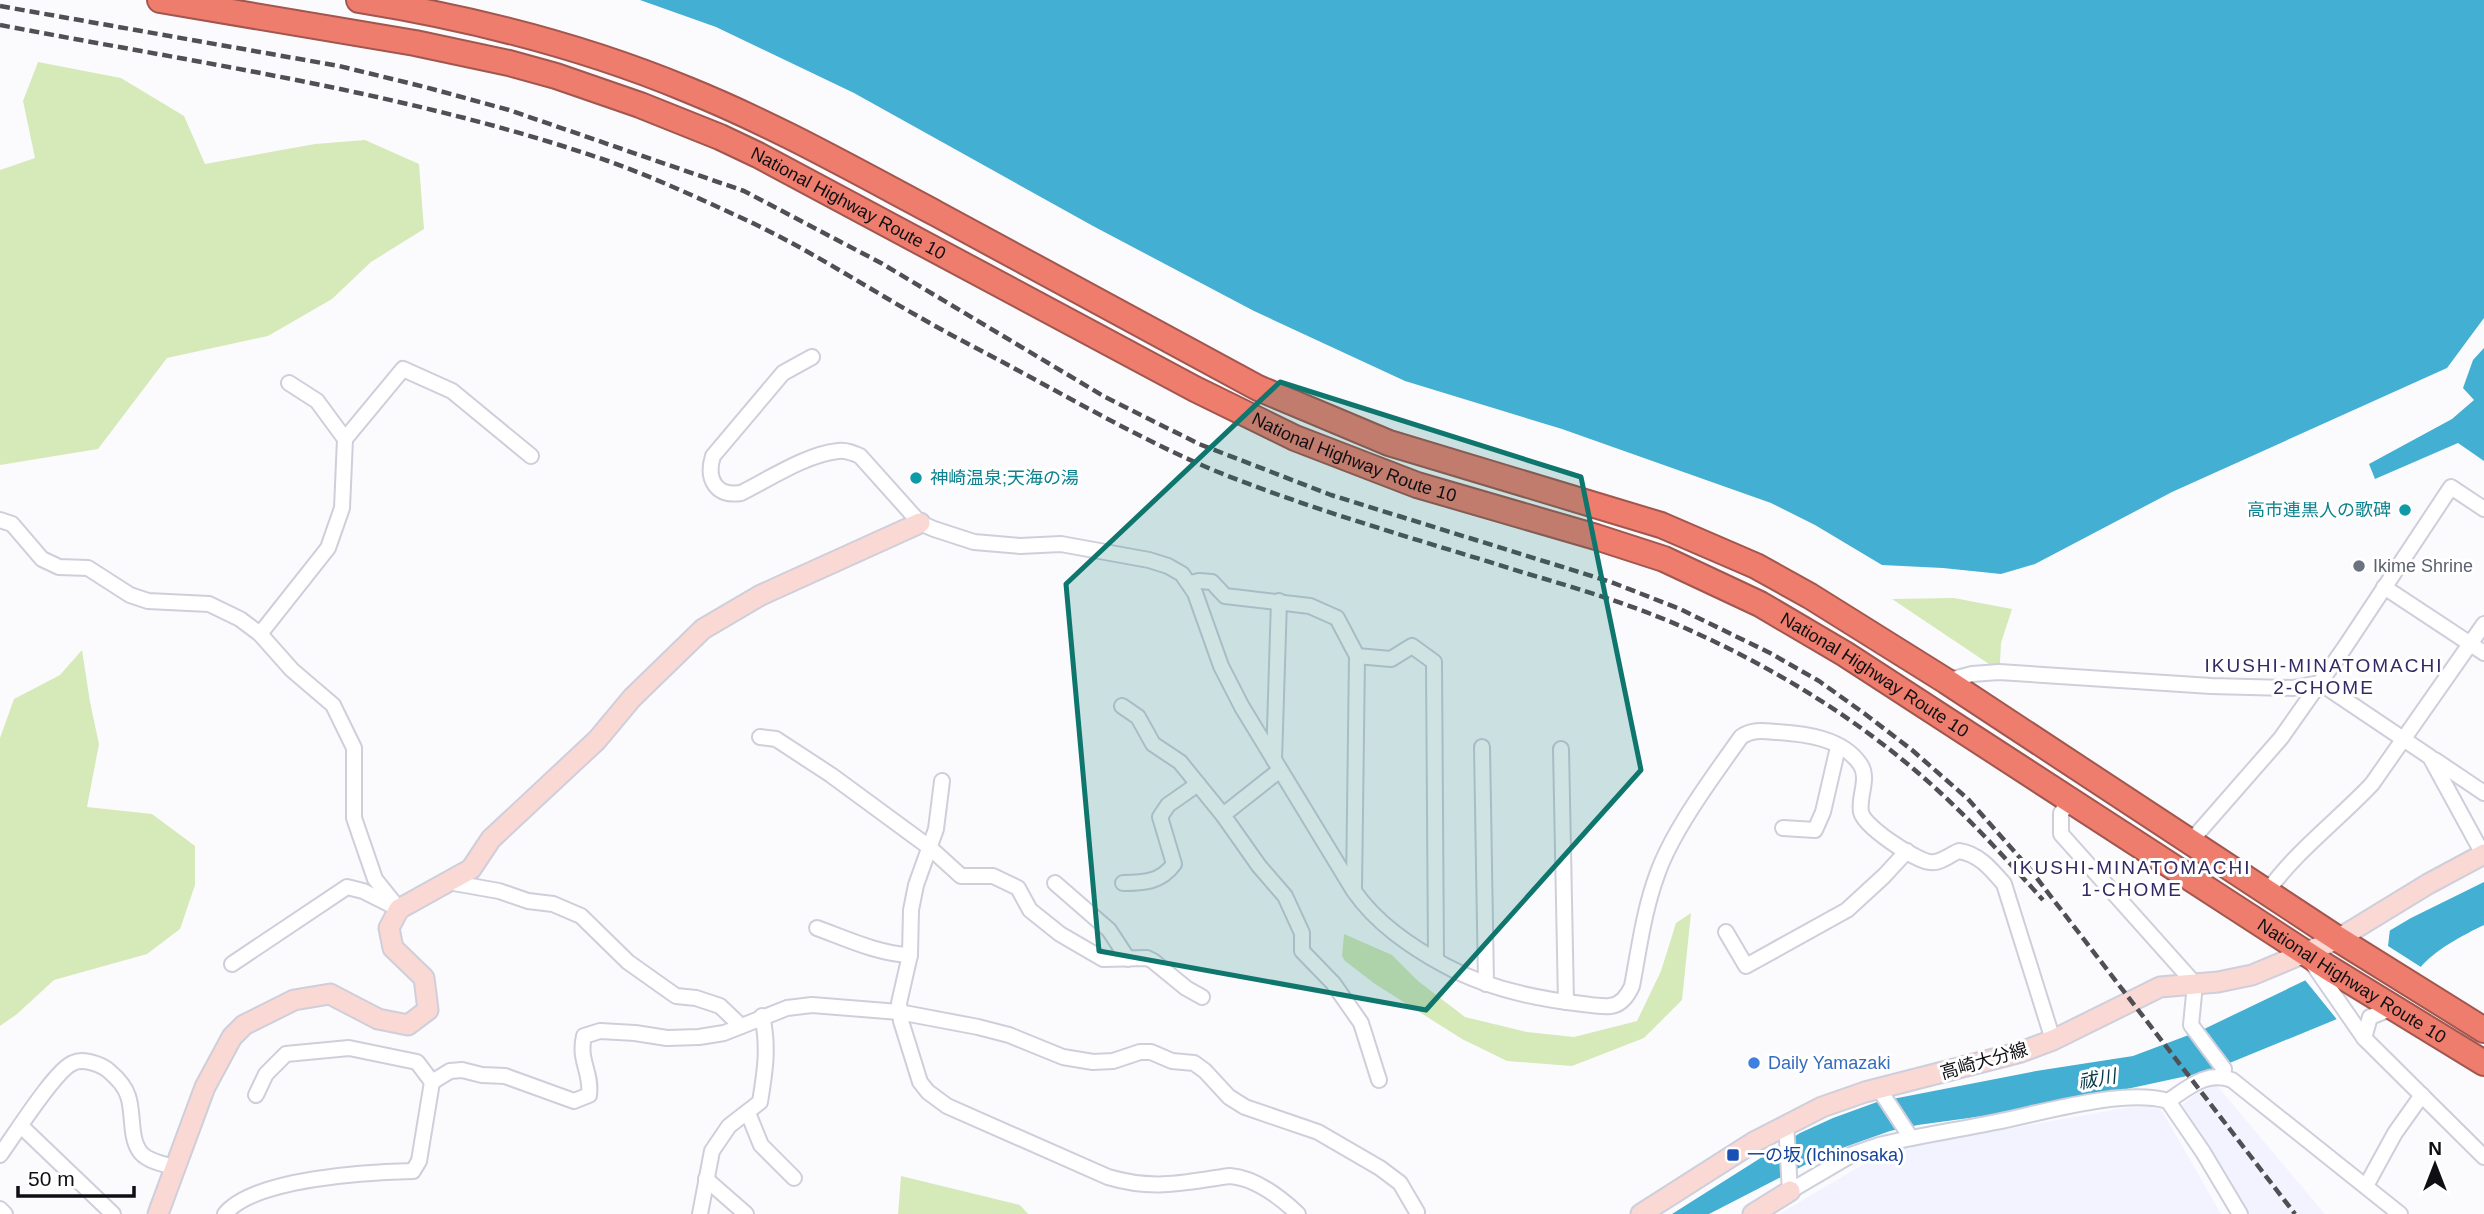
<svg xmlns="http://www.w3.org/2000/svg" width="2484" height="1214" font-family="Arial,'Noto Sans JP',sans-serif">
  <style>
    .built { fill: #f2f3ff }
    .green { fill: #d6e9b9 }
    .water { fill: #43afd2 }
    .pier { fill: #fbfbfe }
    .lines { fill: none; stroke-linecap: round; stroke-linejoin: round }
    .street-casing { stroke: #cecfdb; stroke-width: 18 }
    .secondary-casing { stroke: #cecfdb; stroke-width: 23 }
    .highway-casing { stroke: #a1564e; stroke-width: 28 }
    .street { stroke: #fff; stroke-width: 14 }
    .secondary { stroke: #fad8d3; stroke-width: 19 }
    .highway { stroke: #ef7d6d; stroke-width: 24 }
    .rail { stroke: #505054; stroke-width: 4.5; stroke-dasharray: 10 5; stroke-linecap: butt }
    .marked { fill: #0f766e; fill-opacity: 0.2; stroke: #0f766e; stroke-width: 5; stroke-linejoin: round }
    .culture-dot { fill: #0f9aa8; stroke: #fff; stroke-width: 2.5 }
    .worship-dot { fill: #6b7280; stroke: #fff; stroke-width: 2.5 }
    .shop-dot { fill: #3f7fe0; stroke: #fff; stroke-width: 2.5 }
    .transit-dot { fill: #1a4fb4; stroke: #fff; stroke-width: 2.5 }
    .labels { text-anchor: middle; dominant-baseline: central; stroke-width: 6; stroke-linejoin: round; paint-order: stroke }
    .street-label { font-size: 18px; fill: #0f0f13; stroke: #fff }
    .culture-label { font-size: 18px; fill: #0d838f; stroke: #fff; text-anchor: start }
    .worship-label { font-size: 18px; fill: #5b616d; stroke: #fff; text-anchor: start }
    .shop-label { font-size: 18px; fill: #366cbe; stroke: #fff; text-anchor: start }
    .transit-label { font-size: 18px; fill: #164399; stroke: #fff; text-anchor: start }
    .neighbourhood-label { font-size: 19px; letter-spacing: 2px; fill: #332a65; stroke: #fff }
    .water-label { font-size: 19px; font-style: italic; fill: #063847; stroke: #fff }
  </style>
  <rect width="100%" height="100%" fill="#fbfbfe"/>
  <g class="built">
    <polygon points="2213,1081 2325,1214 2250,1214 2182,1105"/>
    <polygon points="2147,1106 2161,1109 2221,1214 1779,1214 1886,1151 2123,1108"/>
  </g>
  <g class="green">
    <polygon points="38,62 121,78 184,116 205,164 315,144 365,140 419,164 424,229 371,262 332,299 268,336 167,358 98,449 0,465 0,170 35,158 23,101"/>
    <polygon points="1954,598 2012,609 2001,643 2000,663 1995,668 1892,599"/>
    <polygon points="82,650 90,702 99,744 87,807 152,814 195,846 195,885 180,929 147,954 54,980 17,1014 0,1026 0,738 14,699 60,675"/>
    <polygon points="1691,913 1682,1000 1644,1038 1572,1066 1507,1061 1462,1039 1375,984 1345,961 1342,956 1344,934 1392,955 1418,981 1465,1017 1527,1032 1574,1037 1637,1021 1661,971 1676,923"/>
    <polygon points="901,1176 1020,1205 1028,1214 898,1214"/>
  </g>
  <g class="water">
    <polygon points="640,0 2484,0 2484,318 2447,368 2172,492 2035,564 2001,574 1943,568 1882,565 1815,525 1771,503 1562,429 1405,381 1254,311 1093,226 854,93 716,27"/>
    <polygon points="2484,348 2484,461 2458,443 2375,479 2369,464 2452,419 2474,400 2463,388 2473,360"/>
    <path d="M 2484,882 L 2484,925 C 2465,934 2433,951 2420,968 L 2337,1019 L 2210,1071 L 2034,1109 L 1918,1125 L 1890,1131 L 1828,1153 L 1709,1214 L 1672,1214 L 1800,1133 L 1833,1118 L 1877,1102 L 2036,1071 L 2133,1056 L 2202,1030 L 2306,980 L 2411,918 Z"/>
  </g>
  <polygon class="pier" points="2390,929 2388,946 2424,969 2339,1022 2305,980"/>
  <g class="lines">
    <g class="street-casing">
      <g id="street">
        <path d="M 812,357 L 783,373 L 713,456 C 706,478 715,497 741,493 C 769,479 807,454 838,451 C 846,450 853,453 860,456 L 920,523 L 934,529 L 974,542 L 1020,546 L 1061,544 L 1149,560 L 1168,566 L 1182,574 L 1195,593 L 1221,666 L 1242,707 L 1354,891 C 1376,923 1410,946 1444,965 C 1486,988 1536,999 1583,1004 C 1591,1005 1601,1007 1610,1006 C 1621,1005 1628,995 1632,986 C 1639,949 1644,910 1657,875 C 1672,831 1714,775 1741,737 C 1752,729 1764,731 1777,732 C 1806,734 1842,738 1860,764 C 1870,778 1858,797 1861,812 C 1864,827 1914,859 1929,862 C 1940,864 1949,855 1959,851 C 1979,854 1991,869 2004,884 L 2053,1040"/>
        <polyline points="345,439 403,369 452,391 531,456"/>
        <polyline points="0,520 12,524 42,559 59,567 88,568 130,595 148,601 209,604 240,619 260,634 292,670 333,705 354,748 354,818 375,879 399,909"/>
        <polyline points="1190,583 1199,581 1212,582 1225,596 1310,606 1337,618 1357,656 1391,659 1412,646 1434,662 1436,959"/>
        <polyline points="2384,587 2484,653"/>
        <polyline points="260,634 328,548 342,508 345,439 317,401 289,383"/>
        <polyline points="1946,681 1972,674 1999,672 2211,686 2293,688 2320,683 2430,757 2484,856"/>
        <polyline points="1122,706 1138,717 1153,744 1180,762 1223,815 1259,866 1285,896 1302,933 1302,951 1333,983 1361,1023 1379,1080"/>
        <polyline points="760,737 776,739 831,775 929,847 961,876 993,876 1018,888 1030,910 1060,934 1103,959 1147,958 1153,961 1186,988 1202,997"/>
        <polyline points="1482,747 1486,984"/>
        <polyline points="1561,749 1566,1002"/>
        <polyline points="1274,760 1279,601"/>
        <polyline points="2435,760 2484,793"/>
        <path d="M 942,781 L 936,829 L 916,885 L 911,910 L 910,955 L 899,1003 L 901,1021 L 920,1082 L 928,1092 L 947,1106 L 1108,1177 C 1155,1191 1184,1182 1230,1176 C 1255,1178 1280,1197 1298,1214"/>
        <polyline points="2070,800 2061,813 2061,834 2195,984 2191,1025 2224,1069 2223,1077"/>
        <polyline points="1223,815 1280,770"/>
        <polyline points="1783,828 1815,830 1823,812 1838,747"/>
        <polyline points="2190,842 2281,738 2345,647 2451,487 2484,509"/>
        <polyline points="448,882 499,891 528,901 553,904 581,916 628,962 676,996 696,998 720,1006 741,1026"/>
        <polyline points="1055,883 1109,930 1128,959"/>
        <path d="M 1123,883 C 1144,883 1161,882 1174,864 L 1160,817 L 1168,805 L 1198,784"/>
        <polyline points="1354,889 1357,656"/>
        <path d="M 2267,892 C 2296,851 2337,821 2372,784 L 2484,624"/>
        <path d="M 817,928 C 847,939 879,954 910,955"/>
        <polyline points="1726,932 1746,966 1847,910 1884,876 1907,851"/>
        <polyline points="2310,960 2364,1038 2484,1157"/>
        <polyline points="232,964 347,887 363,891 395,907"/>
        <polyline points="2364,1038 2370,1017 2393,1008"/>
        <path d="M 432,1082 L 450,1071 L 462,1070 L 482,1075 L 505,1076 L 574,1101 L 589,1095 C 592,1072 578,1061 584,1036 L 600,1031 L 635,1033 L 667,1038 L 699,1037 L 724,1033 L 787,1008 L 812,1005 L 899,1012 L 978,1027 L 1009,1035 L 1063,1057 L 1093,1062 L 1113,1061 L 1140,1052 L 1151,1052 L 1172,1061 L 1194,1063 L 1205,1071 L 1229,1097 L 1245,1107 L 1318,1132 L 1380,1168 L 1400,1183 L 1417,1212"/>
        <polyline points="1879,1089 1911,1138"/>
        <path d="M 2168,1101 C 2188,1088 2207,1070 2232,1080 L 2400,1214"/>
        <polyline points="748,1113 761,1145 794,1178"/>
        <polyline points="1786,1124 1790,1191"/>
        <polyline points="21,1126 113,1214"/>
        <path d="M 0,1155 C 14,1136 55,1070 73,1063 C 83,1058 101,1064 109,1071 C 116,1077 125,1086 128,1096 C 134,1113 129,1139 141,1153 C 149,1162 165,1164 176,1168"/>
        <polyline points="706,1179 746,1214"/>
        <polyline points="2366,1186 2395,1133 2422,1095"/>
        <path d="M 1790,1191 L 1853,1154 L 1879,1145 C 1918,1136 1957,1130 1996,1122 C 2042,1113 2123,1088 2168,1101 L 2203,1152 L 2240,1214"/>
        <polyline points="0,1209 5,1214"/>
        <path d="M 225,1214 C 254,1178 369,1172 413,1171 L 419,1161 L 432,1082 L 417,1062 L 349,1048 L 286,1054 L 266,1074 L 256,1095"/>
        <path d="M 700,1214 L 712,1151 L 729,1126 L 760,1102 C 765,1072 769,1046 762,1016"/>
      </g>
    </g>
    <g class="secondary-casing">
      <g id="secondary">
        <polyline points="158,1214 205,1087 232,1037 244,1025 294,1000 330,994 378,1019 408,1025 428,1010 424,978 393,948 389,928 399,909 471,869 491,839 597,740 632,698 703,629 761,595 920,523"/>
        <polyline points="1641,1214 1754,1142 1822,1107 1865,1092 2021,1052 2053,1040 2160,987 2218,982 2252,975 2338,939 2428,884 2484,854"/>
        <polyline points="1753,1214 1790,1191"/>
      </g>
    </g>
    <g class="highway-casing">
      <g id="highway">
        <path id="s1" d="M 160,0 L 415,43 L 509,63 L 556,76 L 640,105 L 720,137 L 758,155 L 1195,389 L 1295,438 L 1417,485 L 1596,537 L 1664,559 L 1760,604 L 1845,654 L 2327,967 L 2484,1063"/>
        <path d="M 359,0 C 470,18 582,46 686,89 C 773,124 854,170 937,214 C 1044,272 1151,330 1258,388 L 1389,443 L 1661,525 L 1756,566 L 1810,596 L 1946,681 L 2338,939 L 2484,1030"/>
      </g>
    </g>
    <use href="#street" class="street"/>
    <use href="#secondary" class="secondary"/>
    <use href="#highway" class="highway"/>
    <g class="rail">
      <polyline points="0,6 339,66 425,87 509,110 744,191 881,263 1105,397 1199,444 1331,495 1611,582 1680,609 1770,653 1819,681 1865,714 1912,750 1968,799 2029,868 2295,1214"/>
      <path d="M 0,25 C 203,64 412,93 608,161 C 650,176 692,195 733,214 C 799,243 859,283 921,318 C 954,337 988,354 1021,372 C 1084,406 1147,442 1213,470 C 1314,511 1420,540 1525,573 C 1579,589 1633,605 1685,628 C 1775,668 1860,720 1933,786 C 1972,821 2008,861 2043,900"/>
    </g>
  </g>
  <path class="marked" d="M 1280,382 L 1581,477 L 1641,770 L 1426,1010 L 1099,951 L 1066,584 Z"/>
  <g class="culture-dot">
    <circle cx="916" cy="478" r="7"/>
    <circle cx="2405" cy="510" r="7"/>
  </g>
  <circle class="worship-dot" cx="2359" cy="566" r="7"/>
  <circle class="shop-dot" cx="1754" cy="1063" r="7"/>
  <rect class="transit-dot" x="1726" y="1148" width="14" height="14" rx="3.5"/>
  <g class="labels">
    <g class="street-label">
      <text stroke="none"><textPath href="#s1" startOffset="723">National Highway Route 10</textPath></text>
      <text stroke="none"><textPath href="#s1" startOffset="1290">National Highway Route 10</textPath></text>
      <text stroke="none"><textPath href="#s1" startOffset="1857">National Highway Route 10</textPath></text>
      <text stroke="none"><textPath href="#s1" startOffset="2424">National Highway Route 10</textPath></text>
      <text transform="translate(1984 1061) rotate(-16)">高崎大分線</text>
    </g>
    <g class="culture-label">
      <text x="930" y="478">神崎温泉;天海の湯</text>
      <text x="2391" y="510" text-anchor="end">高市連黒人の歌碑</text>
    </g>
    <g class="worship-label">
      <text x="2373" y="566">Ikime Shrine</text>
    </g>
    <g class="shop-label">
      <text x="1768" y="1063">Daily Yamazaki</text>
    </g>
    <g class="transit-label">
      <text x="1747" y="1155">一の坂 (Ichinosaka)</text>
    </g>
    <g class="neighbourhood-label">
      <text x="2324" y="665">IKUSHI-MINATOMACHI<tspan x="2324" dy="22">2-CHOME</tspan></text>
      <text x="2132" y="867">IKUSHI-MINATOMACHI<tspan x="2132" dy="22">1-CHOME</tspan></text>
    </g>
    <g class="water-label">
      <text transform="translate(2097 1079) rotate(-10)">祓川</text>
    </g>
  </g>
  <g transform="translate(2435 1165)" stroke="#ffffff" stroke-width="5" paint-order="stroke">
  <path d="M0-5L12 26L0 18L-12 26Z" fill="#0f0f13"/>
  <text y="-10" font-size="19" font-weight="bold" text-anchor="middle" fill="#0f0f13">N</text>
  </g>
  <path d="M18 1186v10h116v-10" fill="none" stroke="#0f0f13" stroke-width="3.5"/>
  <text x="28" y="1186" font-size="21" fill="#0f0f13" stroke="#ffffff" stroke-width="5" paint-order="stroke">50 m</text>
</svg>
